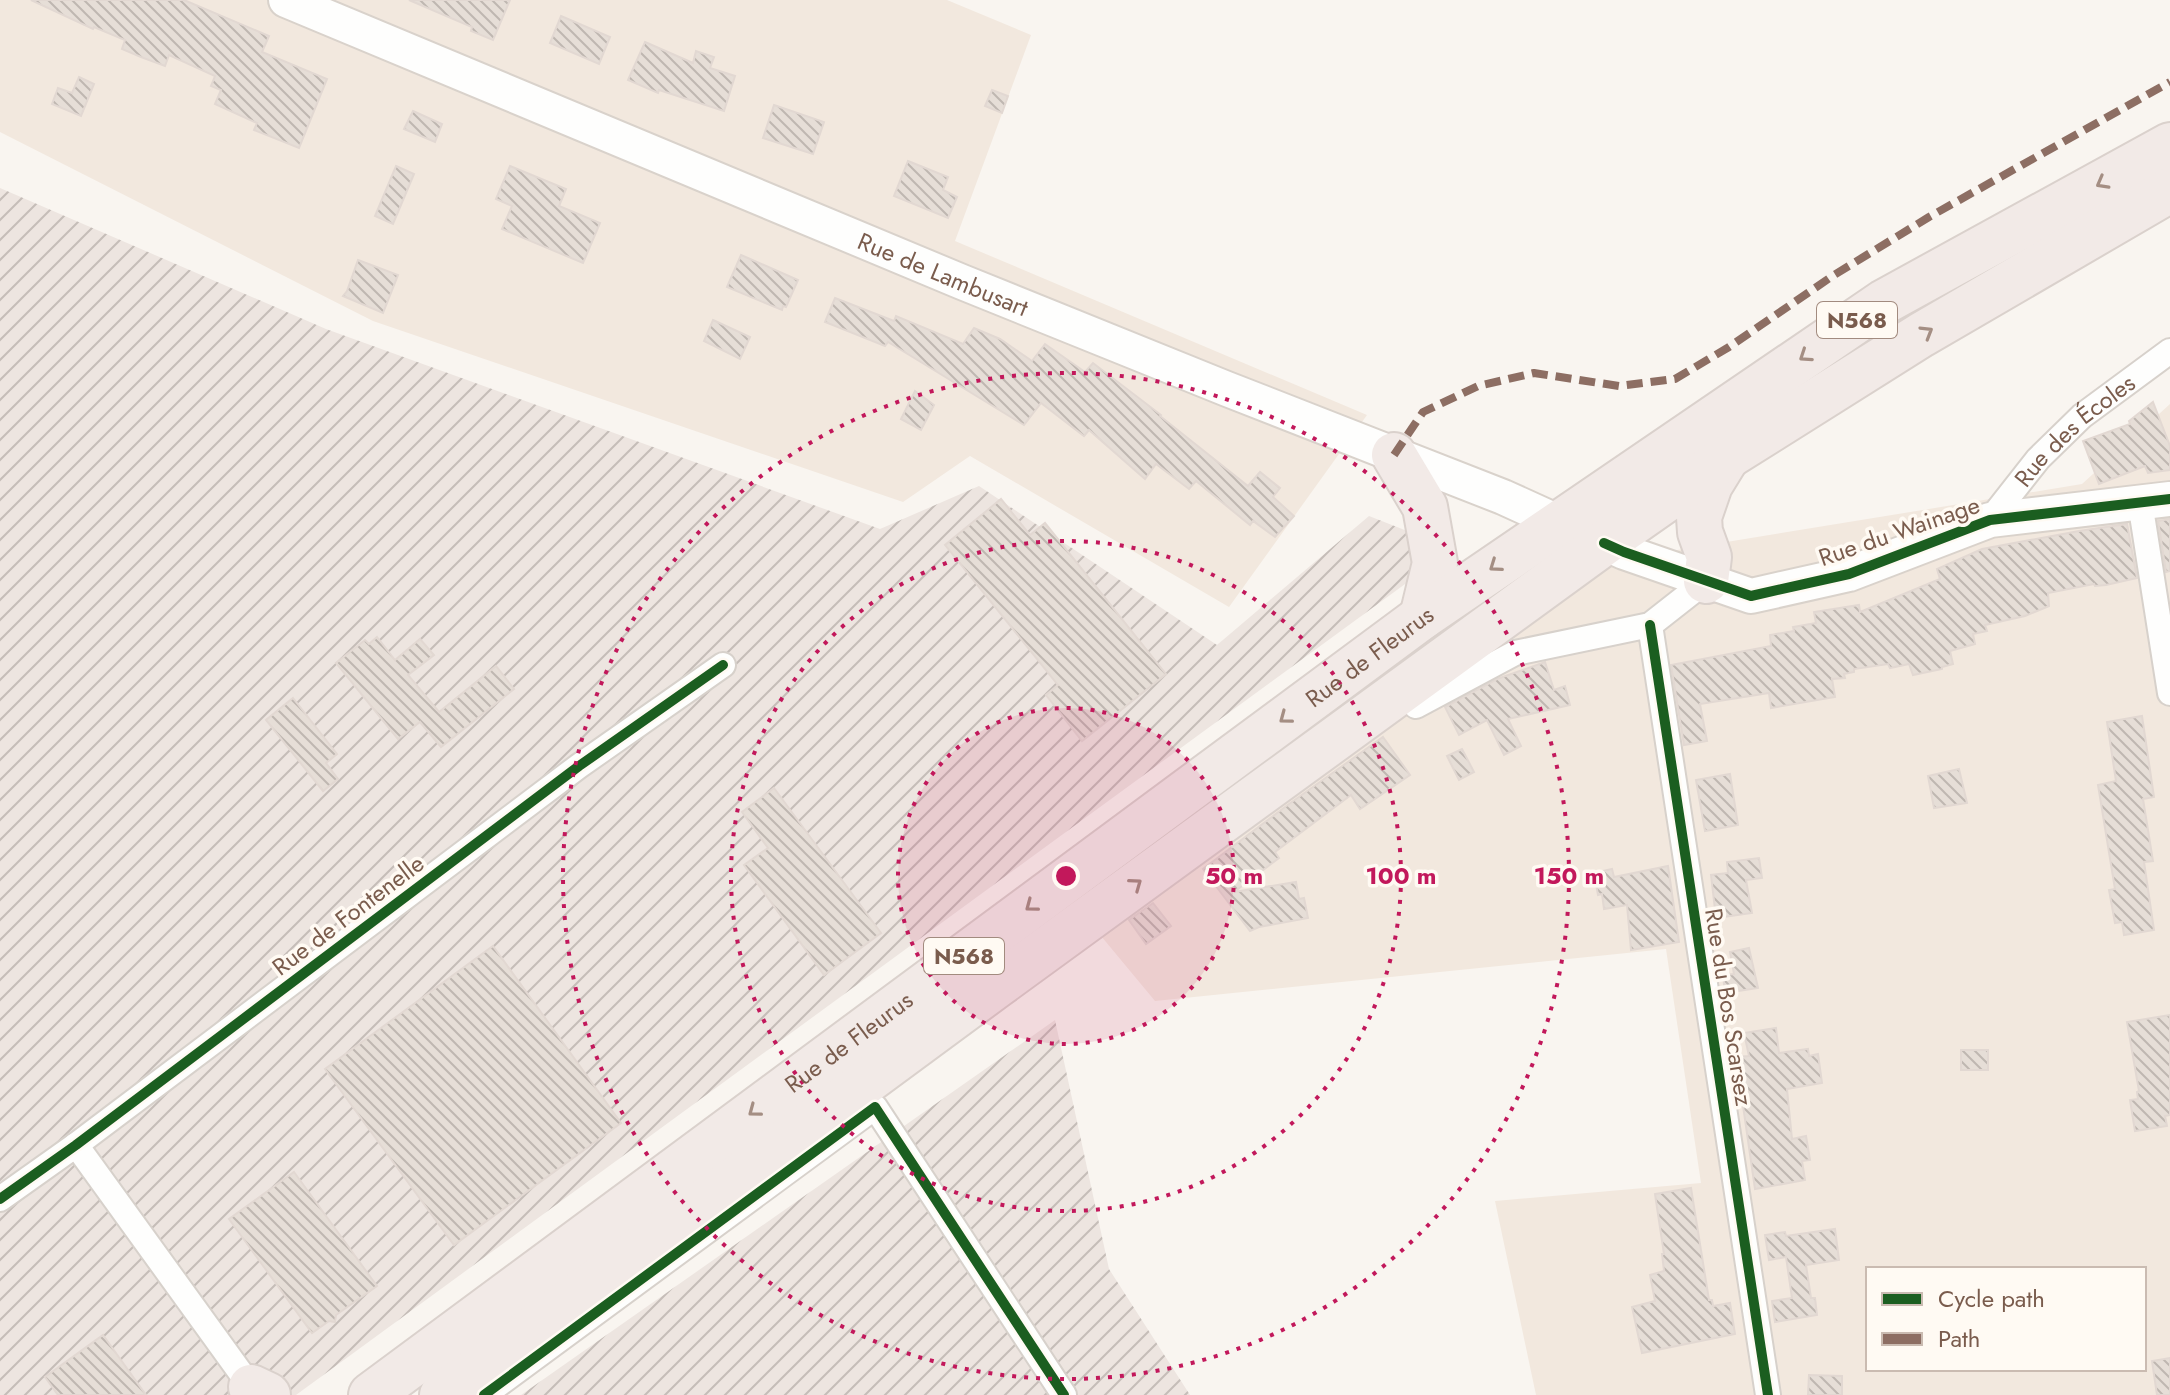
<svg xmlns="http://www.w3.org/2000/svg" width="2170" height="1395" font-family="Jost,sans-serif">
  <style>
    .residential { fill: #f2e8de; fill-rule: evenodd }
    .industrial { fill: url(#industrial-furrows) }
    .building { fill: url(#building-back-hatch); stroke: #e2d8d2; stroke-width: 2 }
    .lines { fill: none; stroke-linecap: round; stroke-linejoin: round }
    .street-casing { stroke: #d7d1cb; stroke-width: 28 }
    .secondary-casing { stroke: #d9d2cb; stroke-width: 38 }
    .highway-casing { stroke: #dad1cc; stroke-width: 48 }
    .street { stroke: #fefefd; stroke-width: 24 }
    .secondary { stroke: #fefefd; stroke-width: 34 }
    .highway { stroke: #f2eae7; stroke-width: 44 }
    .quiet { stroke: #8d6e63; stroke-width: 8; stroke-dasharray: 16 8; stroke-linecap: butt }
    .cycleway-casing { stroke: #fffaf3; stroke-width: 15 }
    .cycleway { stroke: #1b5e20; stroke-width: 10 }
    .oneway { stroke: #a48e83 }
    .ring { fill: none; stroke: #c2185b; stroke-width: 4; stroke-dasharray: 4 8 }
    .labels { text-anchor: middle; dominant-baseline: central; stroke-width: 7; stroke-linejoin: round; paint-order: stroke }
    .shield { fill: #fffaf3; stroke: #a28b7f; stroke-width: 2 }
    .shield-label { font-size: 22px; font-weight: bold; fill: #7a5c4d }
    .street-label { font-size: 24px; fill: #7a5c4d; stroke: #fffaf3 }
    .centre { fill: #c2185b; stroke: #fffaf3; stroke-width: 4 }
    .ring-label { font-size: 24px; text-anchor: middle; font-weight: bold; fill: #c2185b; stroke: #fffaf3; stroke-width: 7; stroke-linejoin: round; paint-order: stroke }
  </style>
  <defs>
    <pattern id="industrial-furrows" width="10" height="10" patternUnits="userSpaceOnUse" patternTransform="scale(2)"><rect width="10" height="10" fill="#ede5e0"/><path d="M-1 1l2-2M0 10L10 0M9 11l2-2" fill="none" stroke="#c5bdb8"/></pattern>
    <pattern id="building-back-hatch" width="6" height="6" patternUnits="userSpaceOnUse" patternTransform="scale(2)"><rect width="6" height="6" fill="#e6ded7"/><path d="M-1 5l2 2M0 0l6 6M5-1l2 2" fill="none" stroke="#bfb7b1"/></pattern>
  </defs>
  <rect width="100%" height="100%" fill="#f9f5f0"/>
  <g class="residential">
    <polygon points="0,0 947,0 1031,35 955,241 1367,415 1229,607 970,456 903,502 373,321 0,132"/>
    <path d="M 2170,404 L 2170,1395 L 1536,1395 L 1495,1201 L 1701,1183 L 1666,949 L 1155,1001 L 1096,930 L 1604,562 L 2082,484 ZM 1868,1269 L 2144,1269 L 2144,1369 L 1868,1369 Z"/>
  </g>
  <g class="industrial">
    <polygon points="0,188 326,329 880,529 979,486 1217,645 1369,516 1453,549 296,1395 0,1395"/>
    <polygon points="1055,1020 1109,1269 1190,1395 521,1395"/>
  </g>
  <g class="building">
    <polygon points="31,0 184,0 269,36 262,52 327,79 299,148 254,130 257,123 215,104 221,90 211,86 215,76 169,55 165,66 141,57 122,49 125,40 94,27 93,29"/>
    <polygon points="409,0 510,0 493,40 471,31 472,27"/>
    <polygon points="561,16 610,37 599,64 550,43"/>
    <polygon points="645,42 693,63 696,51 714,57 710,68 735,76 724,111 659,90 658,93 628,80"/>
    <polygon points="79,77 94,84 81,116 52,104 58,88 72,93"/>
    <polygon points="992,90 1008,96 1002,113 985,106"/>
    <polygon points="774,105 824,122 813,154 763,138"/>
    <polygon points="413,111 442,124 435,142 404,129"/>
    <polygon points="908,161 948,177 943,190 957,197 948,218 894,196"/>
    <polygon points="396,166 414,174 393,224 375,216"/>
    <polygon points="510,166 566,189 559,206 600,223 583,263 502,229 512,206 496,199"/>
    <polygon points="741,255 798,280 786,307 783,306 782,310 727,287"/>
    <polygon points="358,260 398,275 383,313 343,296 347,291"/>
    <polygon points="835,298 894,321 896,316 963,344 974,328 1000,339 1032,361 1045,344 1085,372 1093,363 1161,415 1160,416 1248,486 1260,472 1280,488 1273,497 1294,516 1275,537 1253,521 1250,525 1196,481 1189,489 1156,464 1145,479 1089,430 1084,436 1041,403 1024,425 888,342 885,346 825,322"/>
    <polygon points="713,320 750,337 740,359 704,341"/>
    <polygon points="915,391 934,405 921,430 901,419"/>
    <polygon points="2153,402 2170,446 2170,470 2148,473 2145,466 2099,484 2083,441 2130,424 2129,421"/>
    <polygon points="1001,499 1030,535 1045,523 1166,674 1082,741 1046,695 1058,685 945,545"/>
    <polygon points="2170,519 2170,571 2166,572 2158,521"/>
    <polygon points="2127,524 2137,578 2106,585 2095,586 2094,584 2048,593 2049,606 2025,616 1985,625 1987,631 1973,634 1975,644 1950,651 1953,664 1942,667 1942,669 1913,675 1909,664 1890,668 1888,664 1854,669 1854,672 1844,674 1845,678 1832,679 1835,697 1771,708 1769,693 1700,704 1707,741 1684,745 1671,665 1771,646 1770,635 1794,631 1793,627 1816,623 1814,612 1859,605 1860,612 1940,579 1937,569 1982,549 2079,531"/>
    <polygon points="377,637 395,660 420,639 434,655 408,675 439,712 496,666 514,689 441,747 420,722 398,739 336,663 365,640 369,644"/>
    <polygon points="1545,662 1554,690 1565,686 1570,705 1508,719 1521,746 1504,755 1487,720 1459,735 1445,707 1497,679"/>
    <polygon points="293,698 337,754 326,763 338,779 323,791 266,720"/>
    <polygon points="2142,716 2154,797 2143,799 2153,861 2144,862 2154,930 2124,935 2122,922 2115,923 2109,890 2115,889 2098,785 2116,781 2107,722"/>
    <polygon points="1383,737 1410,775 1360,809 1351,795 1275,852 1279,858 1234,892 1296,882 1299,899 1304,898 1308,918 1259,927 1250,931 1203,869 1289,804"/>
    <polygon points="1462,749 1474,772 1459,780 1447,756"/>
    <polygon points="1959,769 1967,803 1934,808 1928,776"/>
    <polygon points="1730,774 1738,825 1705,831 1696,780"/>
    <polygon points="774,788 881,933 824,975 744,865 768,848 742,812"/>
    <polygon points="1759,858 1762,878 1746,880 1752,913 1716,918 1711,875 1728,873 1727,862"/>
    <polygon points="1668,866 1679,942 1631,950 1627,905 1604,909 1602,894 1598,895 1594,873 1612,869 1614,877"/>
    <polygon points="1153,903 1171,926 1146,944 1129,920"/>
    <polygon points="493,946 621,1123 454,1245 325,1069"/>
    <polygon points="1749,948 1758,988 1725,993 1723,975 1734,974 1730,952"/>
    <polygon points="2170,1015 2170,1115 2165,1116 2167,1126 2135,1131 2130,1100 2138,1099 2137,1092 2139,1091 2127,1022"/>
    <polygon points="1776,1028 1779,1053 1808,1049 1809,1056 1818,1054 1822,1083 1787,1089 1792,1139 1806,1136 1810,1160 1802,1161 1805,1180 1755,1189 1736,1057 1749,1056 1744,1033"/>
    <rect x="1961" y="1050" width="27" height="20"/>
    <polygon points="294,1172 377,1286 336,1315 335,1322 329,1321 312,1333 229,1219"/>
    <polygon points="1691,1188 1709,1300 1712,1300 1713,1306 1730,1303 1735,1334 1642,1353 1632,1307 1655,1301 1650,1275 1664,1271 1662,1254 1664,1254 1655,1194"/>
    <polygon points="1835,1229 1839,1260 1806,1265 1811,1298 1815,1298 1817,1315 1775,1322 1772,1301 1792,1298 1786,1257 1769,1260 1765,1235 1785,1232 1786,1236"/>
    <polygon points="103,1335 146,1395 58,1395 45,1377"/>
    <polygon points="2170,1358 2170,1395 2157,1395 2152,1361"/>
    <polygon points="1809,1375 1842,1376 1842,1395 1808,1395"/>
  </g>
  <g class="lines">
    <g class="street-casing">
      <g id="street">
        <polyline points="2140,502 2170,693"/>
        <path id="s1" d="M 1990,520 L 2038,459 L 2082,416 L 2170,351"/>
        <polyline points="1650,625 1768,1395"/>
        <polyline points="1416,706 1515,653 1650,625 1706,581"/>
        <polyline points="76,1145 251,1387"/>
        <polyline points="0,1199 76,1145 579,766 723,665"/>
        <polyline points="484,1395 875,1107 1064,1395"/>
      </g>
    </g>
    <g class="secondary-casing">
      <g id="secondary">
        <path id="s2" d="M 286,0 L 962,282 L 1227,389 L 1503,497 L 1624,552 L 1751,596 L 1849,574 L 1990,520 L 2170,499"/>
      </g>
    </g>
    <g class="highway-casing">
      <g id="highway">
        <polyline points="1394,455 1425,507 1435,563 1422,617"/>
        <polyline points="1706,581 1709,557 1700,532 1699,517 1710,485 1726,459"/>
        <polyline points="251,1387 268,1395"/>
        <path id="s3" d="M 371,1395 L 1422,617 L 1884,302 L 2170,145"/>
        <polyline points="442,1395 996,986 1604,543 1727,457 1921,335 2170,190"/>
      </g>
    </g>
    <use href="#street" class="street"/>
    <use href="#secondary" class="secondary"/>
    <use href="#highway" class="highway"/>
    <polyline class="quiet" points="1394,455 1423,412 1478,386 1534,373 1619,386 1675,379 1729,347 1834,275 1929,217 2170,82"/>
    <g class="cycleway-casing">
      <g id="cycleway">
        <polyline points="1604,543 1624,552 1751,596 1849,574 1990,520 2170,499"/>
        <polyline points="1650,625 1768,1395"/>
        <polyline points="0,1199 76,1145 579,766 723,665"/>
        <polyline points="484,1395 875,1107 1064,1395"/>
      </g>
    </g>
    <use href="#cycleway" class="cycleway"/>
  </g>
  <defs><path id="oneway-chevron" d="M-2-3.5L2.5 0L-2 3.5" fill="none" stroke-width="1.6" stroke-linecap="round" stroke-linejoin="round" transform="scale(2)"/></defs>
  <g class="oneway">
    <use href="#oneway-chevron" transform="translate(2102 183) rotate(151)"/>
    <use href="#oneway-chevron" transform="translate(1927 332) rotate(-31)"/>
    <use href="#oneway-chevron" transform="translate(1805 356) rotate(146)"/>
    <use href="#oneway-chevron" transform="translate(1495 566) rotate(145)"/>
    <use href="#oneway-chevron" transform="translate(1285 718) rotate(143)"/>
    <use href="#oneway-chevron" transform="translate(1136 884) rotate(-36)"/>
    <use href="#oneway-chevron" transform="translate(1031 906) rotate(143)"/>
    <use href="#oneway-chevron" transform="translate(754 1111) rotate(143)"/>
  </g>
  <circle cx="1066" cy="876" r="168" fill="#c2185b" fill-opacity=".12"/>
  <g class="ring">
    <circle cx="1066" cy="876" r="168"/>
    <circle cx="1066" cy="876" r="335"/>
    <circle cx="1066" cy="876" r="503"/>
  </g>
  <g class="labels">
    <g class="shield">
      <rect x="1817" y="302" width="80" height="36" rx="6"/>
      <rect x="924" y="938" width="80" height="36" rx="6"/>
    </g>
    <g class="shield-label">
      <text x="1857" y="320">N568</text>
      <text x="964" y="956">N568</text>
    </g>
    <g class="street-label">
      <text stroke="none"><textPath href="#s2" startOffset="712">Rue de Lambusart</textPath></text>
      <text stroke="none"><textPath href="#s1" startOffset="124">Rue des Écoles</textPath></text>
      <text transform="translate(1899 531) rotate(-19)">Rue du Wainage</text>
      <text stroke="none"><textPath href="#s3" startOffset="1242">Rue de Fleurus</textPath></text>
      <text transform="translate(348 915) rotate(-37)">Rue de Fontenelle</text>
      <text transform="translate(1729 1007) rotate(81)">Rue du Bos Scarsez</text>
      <text stroke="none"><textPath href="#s3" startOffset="594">Rue de Fleurus</textPath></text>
    </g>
  </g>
  <circle cx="1066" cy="876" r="12" class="centre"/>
  <g class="ring-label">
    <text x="1234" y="884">50 m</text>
    <text x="1401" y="884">100 m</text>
    <text x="1569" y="884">150 m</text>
  </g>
  <rect x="1866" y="1267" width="280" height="104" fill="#fffaf3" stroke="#cabbb1" stroke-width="2"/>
  <rect x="1882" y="1293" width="40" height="12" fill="#1b5e20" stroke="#cabbb1" stroke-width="2"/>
  <text x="1938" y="1307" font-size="24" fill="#7a5c4d">Cycle path</text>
  <rect x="1882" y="1333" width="40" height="12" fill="#8d6e63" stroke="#cabbb1" stroke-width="2"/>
  <text x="1938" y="1347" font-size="24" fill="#7a5c4d">Path</text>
</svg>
